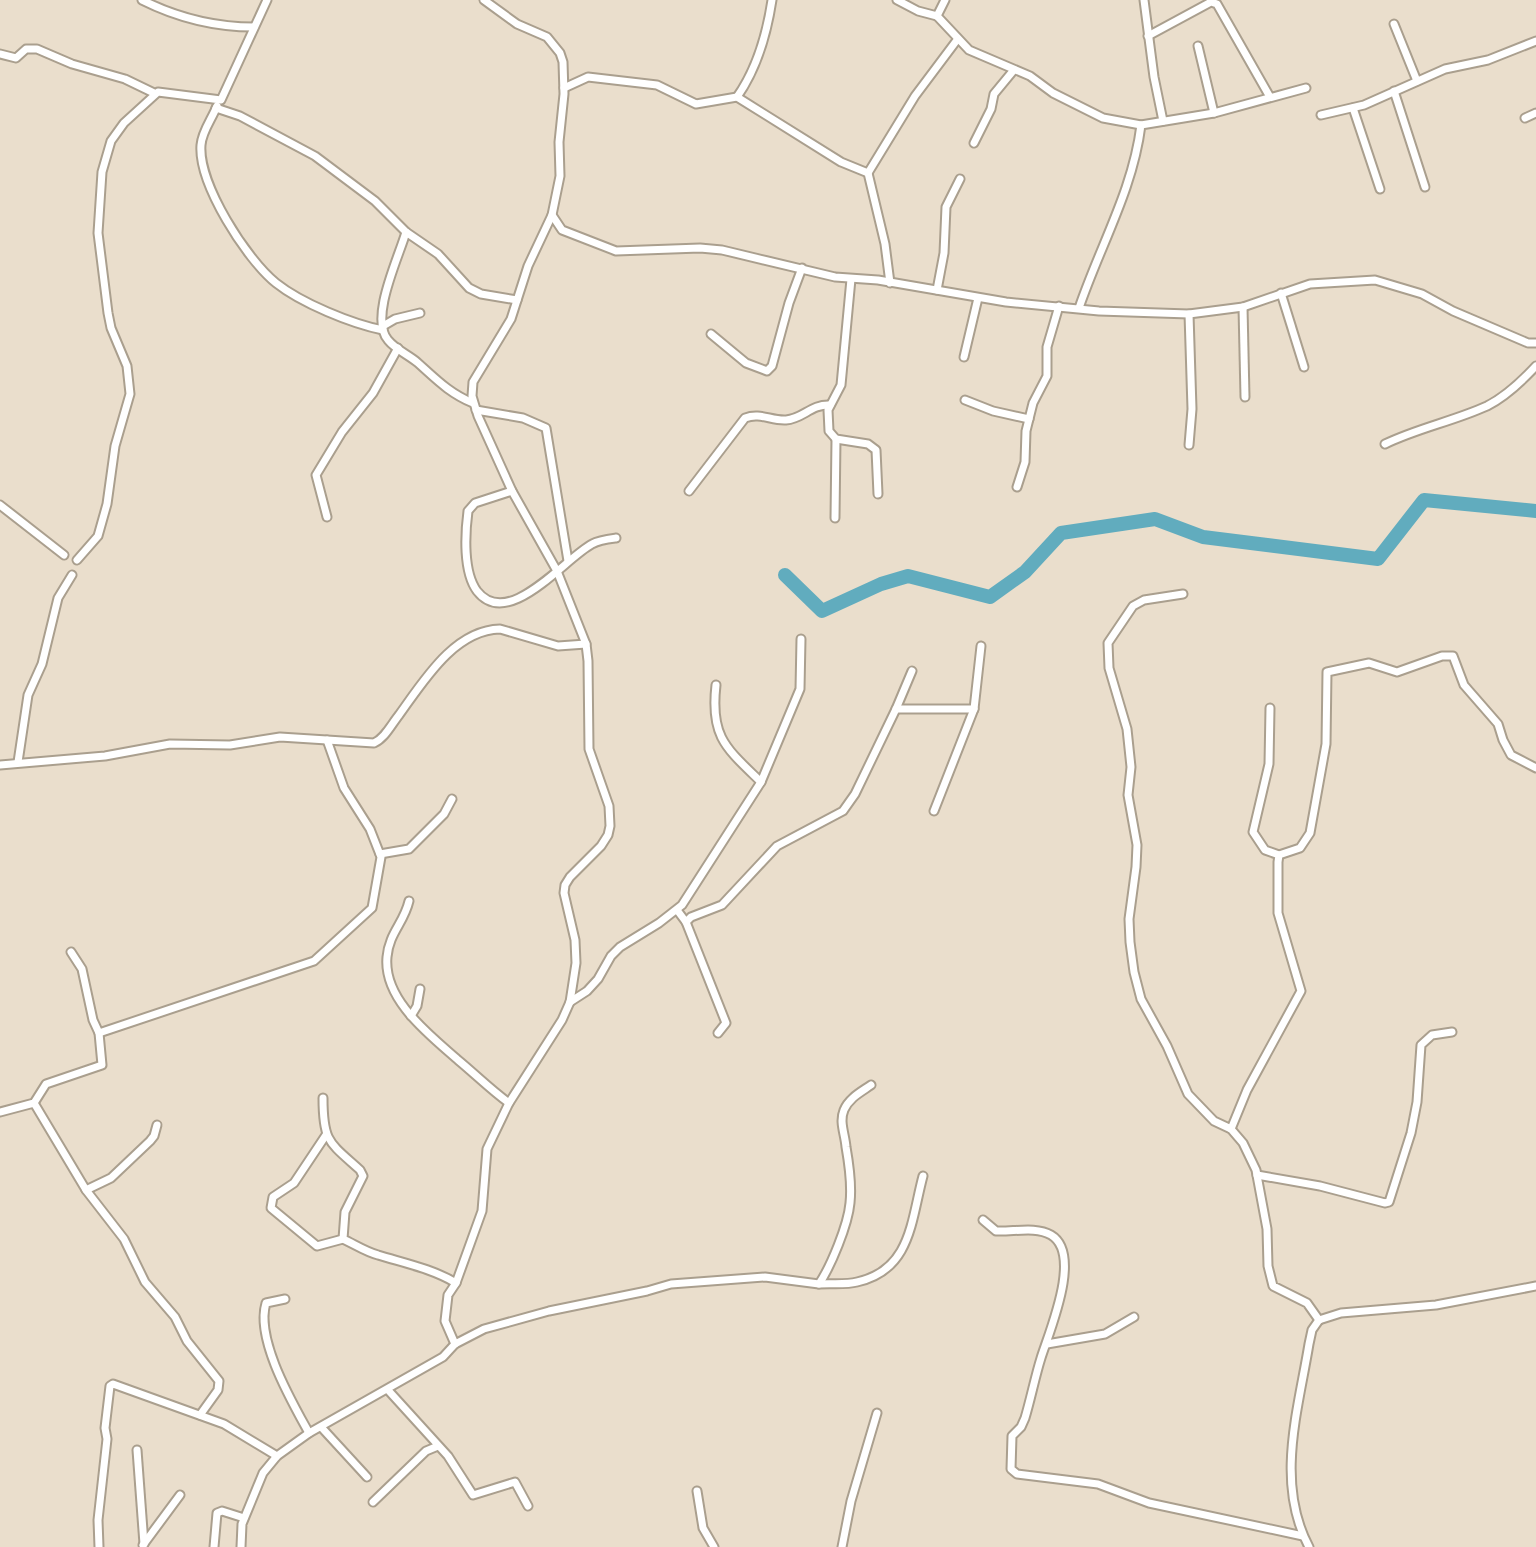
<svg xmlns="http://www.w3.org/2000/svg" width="1536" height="1547" font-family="Manrope,sans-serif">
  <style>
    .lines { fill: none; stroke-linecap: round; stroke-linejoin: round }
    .river { stroke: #61acbe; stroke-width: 14 }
    .street-casing { stroke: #aa9f8e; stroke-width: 11 }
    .street { stroke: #fff; stroke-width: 7 }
  </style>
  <rect width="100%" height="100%" fill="#eadecc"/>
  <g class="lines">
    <polyline class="river" points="785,575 822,611 881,584 908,576 990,597 1025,572 1061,533 1155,519 1203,537 1378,559 1424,500 1536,511"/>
    <g class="street-casing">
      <g id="street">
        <path d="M 142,0 C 178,18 214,27 254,27"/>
        <polyline points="484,0 517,24 547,37 560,53 563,62 564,94 559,142 560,176 552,215 562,230 616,251 700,248 722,250 835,277 878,280 1006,302 1099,311 1189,314 1243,307 1310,284 1375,280 1422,294 1453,311 1528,343 1536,343"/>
        <polyline points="897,0 918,11 937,16"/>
        <polyline points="945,0 937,16 969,50 1030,76 1053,93 1103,118 1141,125"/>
        <polyline points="1144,0 1154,77 1163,121"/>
        <polyline points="1394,24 1417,81"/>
        <polyline points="1148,36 1211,2 1217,4 1270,97"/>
        <polyline points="1198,46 1214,113"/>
        <polyline points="0,54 16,58 26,49 37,49 72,64 125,79 154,93"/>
        <polyline points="564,88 588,77 657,85 696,104 737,97 841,162 868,173 885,244 890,283"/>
        <polyline points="1394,91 1425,187"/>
        <path d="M 737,97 C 756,70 767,33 772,0"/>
        <path d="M 217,106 C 212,119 202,131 201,145 C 198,184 247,260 276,283 C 301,303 352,324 383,330"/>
        <polyline points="216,108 240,116 315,156 375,201 406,232 438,254 469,288 481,294 517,300"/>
        <polyline points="1353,108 1380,189"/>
        <polyline points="1321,115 1364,105 1445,69 1488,60 1536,41"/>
        <polyline points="1525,118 1536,113"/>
        <polyline points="974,143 991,109 994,94 1013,71"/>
        <polyline points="868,173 915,96 957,40"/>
        <path d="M 406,232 C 399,257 369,318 388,340 C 396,350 409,355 418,363 C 436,379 449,393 473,403"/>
        <polyline points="851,279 841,385 828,410 829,431 836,439 868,444 876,450 878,494"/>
        <polyline points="937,290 944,253 946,207 960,179"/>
        <polyline points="1281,293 1304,367"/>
        <polyline points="1243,307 1245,397"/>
        <path d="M 1079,308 C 1100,246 1133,190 1141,125 L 1214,113 L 1306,88"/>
        <polyline points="383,326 395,319 420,313"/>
        <polyline points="711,334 746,363 767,371 772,366 789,303 802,268"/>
        <polyline points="964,357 978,298"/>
        <polyline points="965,400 993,411 1029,419"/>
        <polyline points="476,410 523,418 546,428 568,561"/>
        <path d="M 1385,444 C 1418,428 1454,421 1487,406 C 1505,397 1522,381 1536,366"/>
        <polyline points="1189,445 1192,409 1189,314"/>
        <polyline points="1017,487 1025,462 1026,431 1033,403 1047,376 1047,347 1059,306"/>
        <path d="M 512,491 L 475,503 L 468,511 C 465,534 463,572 477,591 C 508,631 564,559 592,544 C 599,540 608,539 616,538"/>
        <path d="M 689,491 L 745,418 C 760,412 771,421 786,420 C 803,419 811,404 830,405"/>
        <polyline points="0,505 64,555"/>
        <polyline points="327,517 316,475 342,432 373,393 398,348"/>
        <polyline points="835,518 836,439"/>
        <polyline points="77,560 98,536 107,504 115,446 130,394 127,366 111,328 108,313 98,233 102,172 111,141 124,123 158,92 221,100 267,0"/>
        <polyline points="1183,594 1144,600 1133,606 1108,643 1109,668 1127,729 1131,767 1128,795 1137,845 1136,867 1129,919 1130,942 1134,972 1141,999 1167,1046 1188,1094 1214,1121 1231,1129 1243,1143 1256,1170 1267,1229 1268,1266 1273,1286 1307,1303 1319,1320"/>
        <path d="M 716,685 C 710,737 726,748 761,782"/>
        <polyline points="1270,708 1269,764 1253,832 1265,850 1279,855"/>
        <polyline points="896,709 974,709 981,646"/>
        <polyline points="18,762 28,695 42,664 58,598 72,575"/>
        <path d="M 0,765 L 105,756 L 170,744 L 230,745 L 280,737 L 374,743 C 385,738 391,725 399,715 C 423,682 454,630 500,629 L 558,646 L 586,644"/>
        <polyline points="934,811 974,709"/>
        <polyline points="380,854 409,849 444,814 452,799"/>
        <path d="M 409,901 C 404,923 389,933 387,957 C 383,1000 430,1035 458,1060 C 475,1074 491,1090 509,1103"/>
        <polyline points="677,910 686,922 726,1023 718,1033"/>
        <polyline points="686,922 691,917 722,905 777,846 843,811 855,794 896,709 912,671"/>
        <polyline points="570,1002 587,991 598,979 611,956 620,947 659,923 682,905 761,782 800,689 801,639"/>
        <polyline points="411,1016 417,1006 420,989"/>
        <polyline points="99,1033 314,961 372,908 381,857 370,829 344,788 327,740"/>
        <path d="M 323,1098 C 323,1142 329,1142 360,1170 L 363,1176 L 345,1212 L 343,1239 C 354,1244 366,1252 378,1255 C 404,1263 433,1269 456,1283"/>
        <polyline points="34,1103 86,1190 111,1178 150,1141 154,1136 157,1125"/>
        <polyline points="0,1112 34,1103 46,1084 102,1065 99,1033 93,1020 82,969 71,952"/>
        <polyline points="1231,1129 1247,1090 1301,991 1278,913 1278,862 1279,855 1300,848 1310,833 1326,744 1327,672 1369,663 1397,672 1442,656 1453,656 1464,685 1498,724 1503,740 1511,755 1536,768"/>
        <polyline points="326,1135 294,1183 273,1197 271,1208 317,1246 343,1239"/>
        <polyline points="1257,1175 1320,1186 1385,1203 1389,1202 1411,1133 1417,1102 1421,1045 1432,1035 1452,1032"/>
        <polyline points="86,1190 124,1239 145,1282 175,1317 187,1341 219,1381 218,1390 200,1415"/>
        <path d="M 983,1220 L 996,1231 C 1013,1232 1036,1226 1051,1235 C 1083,1254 1049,1332 1041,1358 C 1035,1377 1031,1398 1025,1418 L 1021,1427 L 1012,1436 L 1011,1469 L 1017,1474 L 1098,1484 L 1149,1503 L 1303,1536"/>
        <path d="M 819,1284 C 831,1283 845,1285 857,1282 C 911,1270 911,1221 923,1176"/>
        <path d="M 285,1299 L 266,1303 C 255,1339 292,1402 309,1433"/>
        <polyline points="1319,1320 1341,1313 1436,1305 1536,1286"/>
        <polyline points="455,1344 445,1321 448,1295 456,1283 482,1211 487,1149 509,1103 562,1020 570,1002 576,963 575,940 564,893 565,885 570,877 601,846 608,835 610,826 609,806 589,749 588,661 586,644 557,571 512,491 478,416 472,396 473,382 511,319 528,266 552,215"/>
        <polyline points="1047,1344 1105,1334 1134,1317"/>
        <polyline points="388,1390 448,1456 473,1495 515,1482 528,1506"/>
        <polyline points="322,1428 367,1477"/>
        <polyline points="137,1450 144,1544"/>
        <polyline points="697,1491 703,1528 714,1547"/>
        <polyline points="373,1502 426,1451 438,1446"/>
        <polyline points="143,1545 180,1495"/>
        <polyline points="99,1547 98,1520 107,1439 105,1428 110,1386 113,1384 224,1424 277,1456"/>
        <polyline points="214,1547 217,1513 222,1511 244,1518"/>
        <path d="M 241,1547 L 242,1524 L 263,1473 L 277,1456 L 309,1433 L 443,1357 L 455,1344 L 484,1329 L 549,1311 L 647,1291 L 671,1284 L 765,1277 L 819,1284 C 831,1266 848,1225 850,1203 C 852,1185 849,1164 846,1147 C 845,1134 839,1122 844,1110 C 849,1098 861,1092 871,1085"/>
        <polyline points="842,1547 851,1501 877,1413"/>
        <path d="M 1309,1547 C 1275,1483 1298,1411 1309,1344 L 1312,1330 L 1319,1320"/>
      </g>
    </g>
    <use href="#street" class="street"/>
  </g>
</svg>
